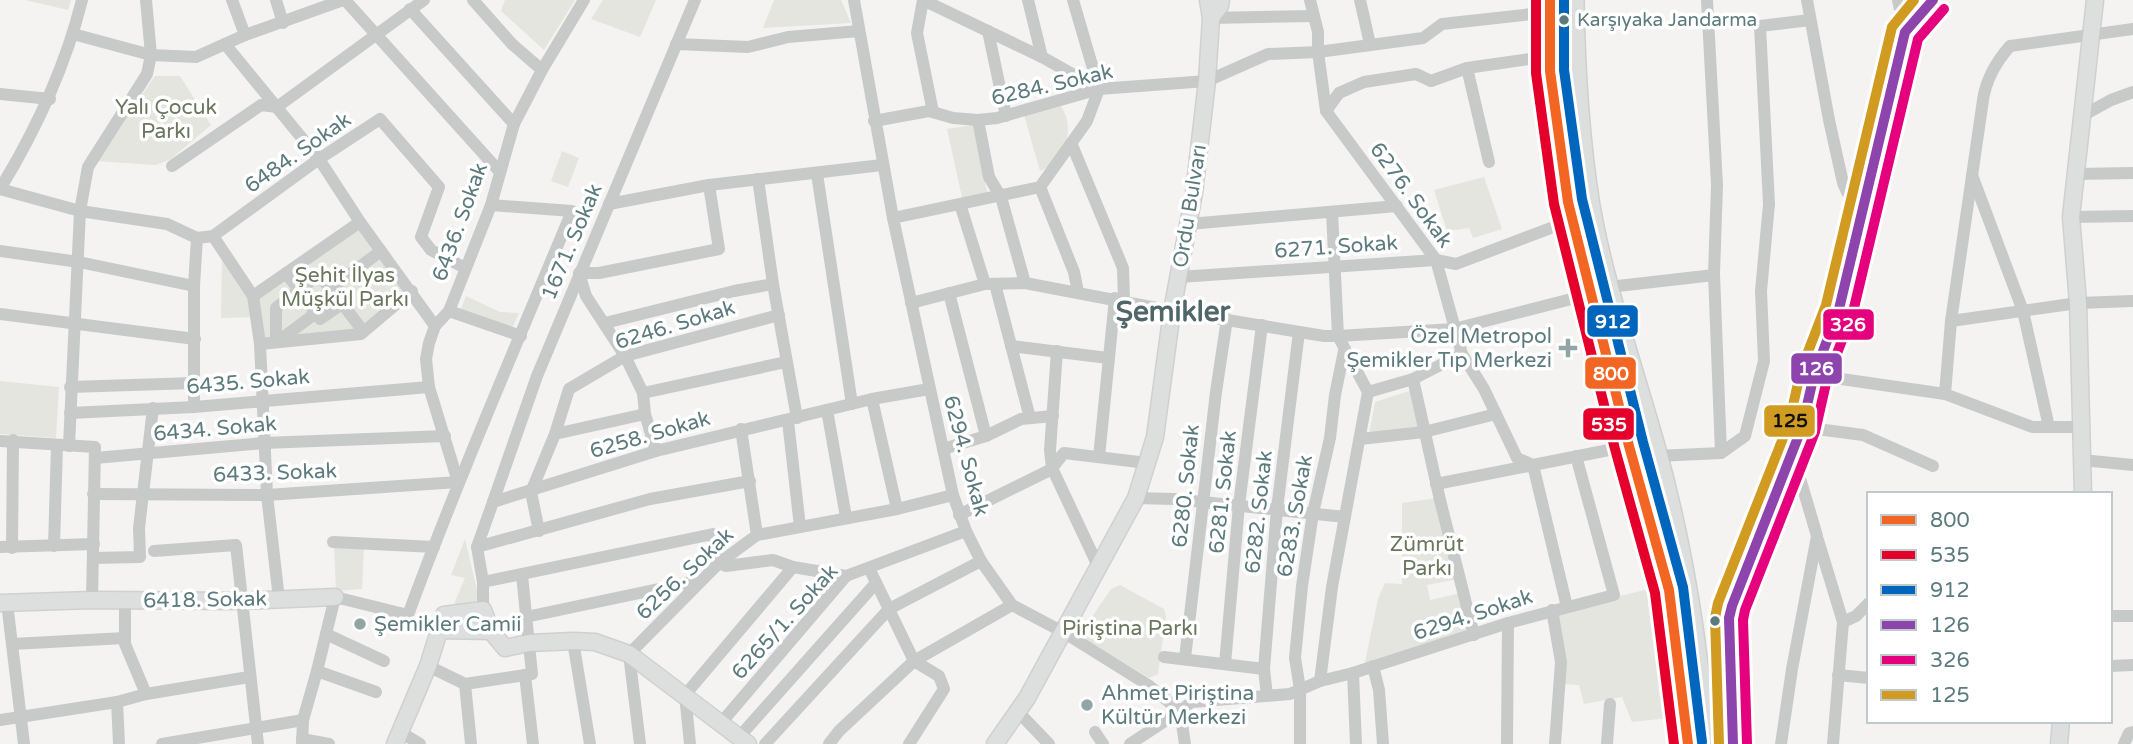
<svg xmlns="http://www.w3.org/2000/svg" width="2133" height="744" font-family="'Varela Round',sans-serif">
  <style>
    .green { fill: #e4e5de }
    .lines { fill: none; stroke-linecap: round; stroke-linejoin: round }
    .secondary-casing { stroke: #cfd1d0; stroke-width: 19 }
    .highway-casing { stroke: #cfd0cf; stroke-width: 24 }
    .street { stroke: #c8caca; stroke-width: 12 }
    .secondary { stroke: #dddfde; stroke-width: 16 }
    .highway { stroke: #dddfde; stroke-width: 21 }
    .bus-1-casing { stroke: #fff; stroke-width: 16 }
    .bus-2-casing { stroke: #fff; stroke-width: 16 }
    .bus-3-casing { stroke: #fff; stroke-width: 16 }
    .bus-4-casing { stroke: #fff; stroke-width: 16 }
    .bus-5-casing { stroke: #fff; stroke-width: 16 }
    .bus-6-casing { stroke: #fff; stroke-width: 16 }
    .bus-1 { stroke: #f26522; stroke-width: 10 }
    .bus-2 { stroke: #e4002b; stroke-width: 10 }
    .bus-3 { stroke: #0065bd; stroke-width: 10 }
    .bus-4 { stroke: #8e44ad; stroke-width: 10 }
    .bus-5 { stroke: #e5007d; stroke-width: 10 }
    .bus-6 { stroke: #d09b20; stroke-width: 10 }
    .bus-dot { fill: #5d7b7e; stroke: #fff; stroke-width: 2.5 }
    .poi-dot { fill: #92a5a6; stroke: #fff; stroke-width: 2.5 }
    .labels { text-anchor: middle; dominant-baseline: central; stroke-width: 7; stroke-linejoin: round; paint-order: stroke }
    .bus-label { font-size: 19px; fill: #5d7b7e; stroke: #fff; text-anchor: start }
    .street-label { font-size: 21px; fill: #5d7b7e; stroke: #fff }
    .park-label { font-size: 21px; fill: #6a765d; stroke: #fff }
    .poi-label { font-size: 21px; fill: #5d7b7e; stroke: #fff; text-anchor: start }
    .district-label { font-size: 28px; font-weight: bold; fill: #506668; stroke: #fff }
    .line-badge { stroke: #fff; stroke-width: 2.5 }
    .badge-label { font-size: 19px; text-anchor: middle; font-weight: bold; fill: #fff }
    .pale-badge-label { font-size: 19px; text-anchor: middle; font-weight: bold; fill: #111 }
  </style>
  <rect width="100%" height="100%" fill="#f4f3f1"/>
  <g class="green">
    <polygon points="25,0 71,0 68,10"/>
    <polygon points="505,0 575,0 544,50 501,11"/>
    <polygon points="603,0 656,0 640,37 591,19"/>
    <polygon points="774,0 841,0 851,23 763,28"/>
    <polygon points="155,76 180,76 211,125 171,159 156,165 96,161"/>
    <path d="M 1060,105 C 1077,128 1065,160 1040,171 L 1024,115 Z"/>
    <polygon points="973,125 988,196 963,202 947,129"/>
    <polygon points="562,151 579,158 568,187 551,181"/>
    <polygon points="1484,177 1502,229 1473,238 1469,228 1447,231 1434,190"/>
    <polygon points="360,222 412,291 361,334 260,344 253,296"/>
    <polygon points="222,255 251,297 254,317 221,318"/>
    <polygon points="466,296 500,312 519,313 512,329 460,311"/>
    <polygon points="0,381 59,387 56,438 0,434"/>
    <polygon points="1412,390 1420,427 1369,435 1375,402"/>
    <polygon points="1437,498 1458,579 1427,585 1430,600 1461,593 1469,633 1364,667 1378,599 1385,583 1402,584 1402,503"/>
    <polygon points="465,539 479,598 470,607 454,604 465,578 451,575"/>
    <polygon points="334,545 364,546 362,589 336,591"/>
    <polygon points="1120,585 1164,609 1166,617 1158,674 1149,678 1086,640 1083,630 1111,589"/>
    <polygon points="1653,588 1668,718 1632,722 1622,697 1584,704 1579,685 1562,684 1554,612"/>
  </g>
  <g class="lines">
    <g class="secondary-casing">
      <g id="secondary">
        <polyline points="1211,18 1220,6 1221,0"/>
        <polyline points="2083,494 2078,303 2071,217 2095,0"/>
        <polyline points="0,603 92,600 241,601 335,597"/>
        <polyline points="491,631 505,648 529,643 573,641 595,642 629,654 748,744"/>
        <polyline points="395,744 428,666 444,615 483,610 491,631 440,630"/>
        <polyline points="995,744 1027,698 1136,498 1155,437 1172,311 1194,193 1207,81 1211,18 1208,0"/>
        <polyline points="2059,744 2061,721"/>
      </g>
    </g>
    <g class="highway-casing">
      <g id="highway">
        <polyline points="1550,0 1550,71 1568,202 1629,446 1669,590 1688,744"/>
        <path d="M 1573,0 C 1574,69 1578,138 1589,206 C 1604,291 1634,373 1657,457 C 1682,550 1698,648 1704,744"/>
      </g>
    </g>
    <g class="street">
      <polyline points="232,0 245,35"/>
      <polyline points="276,0 283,23"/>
      <polyline points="345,0 499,171"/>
      <polyline points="854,0 893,218 953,495 966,531 981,561 1012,605 1063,632 1148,685 1180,711 1192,702 1290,694 1320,681 1353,673 1508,623 1614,595 1576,456"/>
      <polyline points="923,0 1042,57 1099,89"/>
      <polyline points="923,0 917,33 933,112"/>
      <polyline points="1028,0 1042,57"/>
      <polyline points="1073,0 1099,89"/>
      <polyline points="1310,0 1318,32 1318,52 1326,111 1436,260 1462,354 1484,389 1517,458 1533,465 1629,446"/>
      <polyline points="1360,0 1370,44"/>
      <polyline points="1707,0 1717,185 1714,274 1721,453"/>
      <polyline points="1807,0 1829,120 1843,183 1847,192 1862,204"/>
      <polyline points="1898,0 1905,32"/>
      <polyline points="410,9 514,124"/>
      <polyline points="1211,18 1313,16"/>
      <polyline points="988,31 1006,116"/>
      <polyline points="73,34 151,55 196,57 245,35 343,0"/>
      <polyline points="225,44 319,159 360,222 435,326"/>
      <polyline points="676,44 748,47 788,37 859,31"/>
      <polyline points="1467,68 1489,162"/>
      <polyline points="542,70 584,0"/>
      <polyline points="0,94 50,99"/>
      <polyline points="1326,111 1339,93 1364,82 1416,74 1431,81 1467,68 1550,56"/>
      <polyline points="2082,116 2111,100 2133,92"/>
      <polyline points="978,120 989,177 1001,197 1025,283"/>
      <polyline points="874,121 929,111 953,118 978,120 997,118 1099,89 1207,81 1268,54 1318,52 1423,38 1442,24 1550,12"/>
      <polyline points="1072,145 1123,268 1124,300"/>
      <polyline points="172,166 261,105 277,107 424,0"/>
      <polyline points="817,174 852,404"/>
      <polyline points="2075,174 2133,173"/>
      <polyline points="1972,175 2023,311 2049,427"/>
      <polyline points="758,179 773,284 797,418"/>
      <polyline points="1040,187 1074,272 1078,292"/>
      <polyline points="0,189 80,211 167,224 197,238 213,236 319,159 380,119 439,187 421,237 431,250 465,268"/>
      <path d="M 0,189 C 36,130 65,68 82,0"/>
      <polyline points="609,204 709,185 882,165"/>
      <polyline points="960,204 985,284"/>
      <polyline points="1332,212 1338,336 1454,329 1591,294"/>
      <polyline points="2071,217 2133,216"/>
      <polyline points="893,218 1040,187 1087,121 1099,89"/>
      <polyline points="1189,224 1397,206"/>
      <polyline points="213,236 253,296 360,222"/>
      <polyline points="0,251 79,262 194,286"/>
      <polyline points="1179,277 1436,260 1456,264 1572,220"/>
      <polyline points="995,284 1030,418"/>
      <polyline points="1609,287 1714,275"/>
      <polyline points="330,289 381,251"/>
      <polyline points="949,293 986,436"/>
      <polyline points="253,296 260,344 267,495 279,599"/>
      <polyline points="911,303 985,284 1025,283 1172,311 1324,336 1338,336 1368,392 1413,379 1462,354"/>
      <path d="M 342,304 L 320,319 L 299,290 L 319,275 C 334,293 349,312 363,331"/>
      <polyline points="449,311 521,336"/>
      <polyline points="0,314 195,339"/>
      <polyline points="1951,321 2078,303 2133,301"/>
      <polyline points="605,323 734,291 773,284"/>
      <polyline points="276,342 276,308 299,290 286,273"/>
      <polyline points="277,342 316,313"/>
      <polyline points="260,344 361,334 412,291"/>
      <polyline points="1011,346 1108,358"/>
      <polyline points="1057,351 1050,450 1052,468 1098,566"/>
      <polyline points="1814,375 1945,394 2032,427 2081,427"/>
      <polyline points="1413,379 1440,500 1474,635"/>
      <polyline points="70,387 194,383"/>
      <polyline points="643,393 786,362"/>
      <path d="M 1945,394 L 1951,321 L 1983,100 C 1986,79 1996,62 2010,46 L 2133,29"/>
      <polyline points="872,399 897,509"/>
      <polyline points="194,407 194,286 197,238"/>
      <polyline points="827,410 846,517"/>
      <polyline points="70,413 194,407 429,387"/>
      <polyline points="788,421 800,527"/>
      <polyline points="1802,427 1863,435 1933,466"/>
      <polyline points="741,429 757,535"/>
      <polyline points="555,434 645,414"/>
      <polyline points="1360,439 1424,432 1496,414"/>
      <polyline points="0,441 95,447 92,600"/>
      <polyline points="69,446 80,211 88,167 147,74 151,55 146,0"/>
      <polyline points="943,449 986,436 1021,419 1053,416"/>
      <polyline points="656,451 645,414 643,393 625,356 586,296 579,273 599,273 719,249 709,185"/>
      <polyline points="1657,456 1721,453 1745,436 1764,361 1761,291 1769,204 1760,26 1810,20"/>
      <polyline points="1099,457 1115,298"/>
      <polyline points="95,458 264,443 445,436"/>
      <polyline points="2082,460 2133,465"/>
      <polyline points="1052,468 1064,453 1147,463"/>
      <polyline points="458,482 429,387 426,359 429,343 435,326 449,311 491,205 514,124 542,70 512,44 473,0"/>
      <polyline points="1436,484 1533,465 1567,607"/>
      <polyline points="93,494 267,495 458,482"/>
      <polyline points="1136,498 1174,499 1345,517"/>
      <polyline points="493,502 537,376 695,0"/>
      <polyline points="959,515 1052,469"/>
      <polyline points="539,531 531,492 555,434 569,389 625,356 779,315"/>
      <polyline points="1818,540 1843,622 1833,744"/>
      <polyline points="333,542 434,547"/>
      <polyline points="54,546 57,446"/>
      <polyline points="0,547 94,544"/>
      <polyline points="477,547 650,499 750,481"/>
      <polyline points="12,548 13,440"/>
      <polyline points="154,551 236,545 258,744"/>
      <polyline points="94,558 140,557 139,528 153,408"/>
      <polyline points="719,563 726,566 773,560 793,567 846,576"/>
      <polyline points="869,568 914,661 939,676 944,689 909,744"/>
      <polyline points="483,582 713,534 719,563"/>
      <polyline points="125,601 125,644 146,694"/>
      <polyline points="7,603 24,744"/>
      <polyline points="483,610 483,582 477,547 493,502 656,451 872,399 929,389"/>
      <polyline points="1552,610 1561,662 1555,744"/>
      <polyline points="2110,616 2133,616"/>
      <polyline points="526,617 701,580"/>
      <polyline points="1843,622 1856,616 1869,603"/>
      <polyline points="326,634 384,661"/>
      <polyline points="573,641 590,744"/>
      <polyline points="12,644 125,638"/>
      <polyline points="1164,657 1264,669"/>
      <polyline points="1185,658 1216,392 1227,319"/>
      <polyline points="1225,664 1239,505 1262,325"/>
      <polyline points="428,666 465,684 532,674 522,575"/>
      <polyline points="1373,666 1379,690 1383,744"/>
      <polyline points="2110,666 2133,665"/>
      <polyline points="317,671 376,692"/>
      <polyline points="1353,673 1356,744"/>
      <polyline points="525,675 533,744"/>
      <polyline points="1838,675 1869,678"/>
      <polyline points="1320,681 1332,587 1368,392"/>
      <polyline points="465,684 471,744"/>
      <polyline points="1267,696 1264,669 1277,509 1299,332"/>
      <polyline points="117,702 119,744"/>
      <polyline points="1024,718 1049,744"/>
      <polyline points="0,720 117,702 146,694 249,677"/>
      <polyline points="721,723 846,576 966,531"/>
      <polyline points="400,732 420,744"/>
      <polyline points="1095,732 1103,744"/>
      <polyline points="740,736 876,583"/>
      <polyline points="302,739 329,744"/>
      <polyline points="162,744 303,720"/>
      <path d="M 302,744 L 303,720 L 317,671 L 335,597 L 408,615 C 458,479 516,346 572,211 L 491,205"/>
      <polyline points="640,744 629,654 719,563 757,535 897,509 953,495"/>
      <polyline points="690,744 685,695 793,567"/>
      <polyline points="765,744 889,609 981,561"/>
      <polyline points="829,744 839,731 914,661 1012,605"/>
      <polyline points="1130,744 1180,711 1185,744"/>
      <polyline points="1300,744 1300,689 1295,658 1302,586 1313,513 1330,438 1335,395 1344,351"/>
      <polyline points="1507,744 1508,623"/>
      <polyline points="1607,744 1610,704"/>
      <polyline points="1733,744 1729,618 1732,606 1802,427 1814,375 1839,309 1905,32 1933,0"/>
      <polyline points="1781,744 1792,669 1817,536 1792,451"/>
      <polyline points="2124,744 2129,733 2133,732"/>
    </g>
    <use href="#secondary" class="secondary"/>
    <use href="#highway" class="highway"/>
    <g class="bus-1-casing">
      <polyline id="bus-1" points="1550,0 1550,71 1568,202 1629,446 1669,590 1688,744"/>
    </g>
    <g class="bus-2-casing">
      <polyline id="bus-2" points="1536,0 1536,73 1554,204 1615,449 1655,593 1674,744"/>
    </g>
    <g class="bus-3-casing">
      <polyline id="bus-3" points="1564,0 1564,70 1582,199 1643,442 1683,587 1702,742"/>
    </g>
    <g class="bus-4-casing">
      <polyline id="bus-4" points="1733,744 1729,618 1732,606 1802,427 1814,375 1839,309 1905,32 1933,0"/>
    </g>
    <g class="bus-5-casing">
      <polyline id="bus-5" points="1747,744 1743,620 1745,610 1815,432 1827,379 1853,312 1918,39 1944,9"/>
    </g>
    <g class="bus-6-casing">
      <polyline id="bus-6" points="1719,744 1715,618 1718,603 1789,423 1801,370 1826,305 1892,27 1914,0"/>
    </g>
    <use href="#bus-1" class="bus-1"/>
    <use href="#bus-2" class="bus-2"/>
    <use href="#bus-3" class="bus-3"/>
    <use href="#bus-4" class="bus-4"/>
    <use href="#bus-5" class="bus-5"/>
    <use href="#bus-6" class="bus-6"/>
  </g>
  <g class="bus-dot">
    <circle cx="1564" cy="20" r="6"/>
    <circle cx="1715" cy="621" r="6"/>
  </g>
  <g class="poi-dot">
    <path d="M1564.5 337.5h7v7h7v7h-7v7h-7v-7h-7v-7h7z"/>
    <circle cx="360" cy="624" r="7"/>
    <circle cx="1087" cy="705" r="7"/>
  </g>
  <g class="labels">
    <g class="bus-label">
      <text x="1577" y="20">Karşıyaka Jandarma</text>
    </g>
    <g class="street-label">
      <text transform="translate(1052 85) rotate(-13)">6284. Sokak</text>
      <text transform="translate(298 153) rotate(-35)">6484. Sokak</text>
      <text transform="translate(1411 195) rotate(54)">6276. Sokak</text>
      <text transform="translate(1190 206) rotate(-81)">Ordu Bulvarı</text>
      <text transform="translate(460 222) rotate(-70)">6436. Sokak</text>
      <text transform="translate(572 242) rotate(-67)">1671. Sokak</text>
      <text transform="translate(1336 247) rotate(-4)">6271. Sokak</text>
      <text transform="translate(675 325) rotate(-17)">6246. Sokak</text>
      <text transform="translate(248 382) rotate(-5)">6435. Sokak</text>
      <text transform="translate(215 429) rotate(-5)">6434. Sokak</text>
      <text transform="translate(650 435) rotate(-16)">6258. Sokak</text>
      <text transform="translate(966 456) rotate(75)">6294. Sokak</text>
      <text transform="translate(275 473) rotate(-2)">6433. Sokak</text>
      <text transform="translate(1186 486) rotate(-84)">6280. Sokak</text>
      <text transform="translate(1223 492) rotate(-84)">6281. Sokak</text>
      <text transform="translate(1259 512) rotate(-84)">6282. Sokak</text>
      <text transform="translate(1295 516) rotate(-80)">6283. Sokak</text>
      <text transform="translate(685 574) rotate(-43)">6256. Sokak</text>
      <text transform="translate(205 600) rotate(-1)">6418. Sokak</text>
      <text transform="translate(1473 615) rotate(-18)">6294. Sokak</text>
      <text transform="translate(785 622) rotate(-48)">6265/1. Sokak</text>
    </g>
    <g class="park-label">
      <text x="166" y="107">Yalı Çocuk<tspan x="166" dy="24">Parkı</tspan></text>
      <text x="345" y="275">Şehit İlyas<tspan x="345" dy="24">Müşkül Parkı</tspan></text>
      <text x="1427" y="544">Zümrüt<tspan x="1427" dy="24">Parkı</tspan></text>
      <text x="1130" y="628">Piriştina Parkı</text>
    </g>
    <g class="poi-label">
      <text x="1552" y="336" text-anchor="end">Özel Metropol<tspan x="1552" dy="24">Şemikler Tıp Merkezi</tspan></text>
      <text x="374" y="624">Şemikler Camii</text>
      <text x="1101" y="693">Ahmet Piriştina<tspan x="1101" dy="24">Kültür Merkezi</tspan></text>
    </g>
    <g class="district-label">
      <text x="1173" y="312">Şemikler</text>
    </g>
  </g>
  <g class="line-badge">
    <rect x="1586" y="304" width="53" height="34" rx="7" fill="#0065bd"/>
    <rect x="1822" y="308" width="53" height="33" rx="7" fill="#e5007d"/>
    <rect x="1790" y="352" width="53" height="33" rx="7" fill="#8e44ad"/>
    <rect x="1584" y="356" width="53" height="34" rx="7" fill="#f26522"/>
    <rect x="1763" y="404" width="53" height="34" rx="7" fill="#d09b20"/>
    <rect x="1582" y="407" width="53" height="34" rx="7" fill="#e4002b"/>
  </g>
  <g class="badge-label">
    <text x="1613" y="328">912</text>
    <text x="1848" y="331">326</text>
    <text x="1816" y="375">126</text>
    <text x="1611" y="380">800</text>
    <text x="1609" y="431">535</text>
  </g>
  <g class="pale-badge-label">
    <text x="1790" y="427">125</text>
  </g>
  <rect x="1867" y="492" width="245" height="231" fill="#ffffff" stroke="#becacb" stroke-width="2"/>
  <rect x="1881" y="515" width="35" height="10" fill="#f26522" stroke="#becacb" stroke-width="2"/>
  <text x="1930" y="527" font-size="21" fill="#5d7b7e">800</text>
  <rect x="1881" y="550" width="35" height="10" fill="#e4002b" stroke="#becacb" stroke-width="2"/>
  <text x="1930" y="562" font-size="21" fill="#5d7b7e">535</text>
  <rect x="1881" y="585" width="35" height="10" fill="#0065bd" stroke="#becacb" stroke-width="2"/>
  <text x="1930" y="597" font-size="21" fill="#5d7b7e">912</text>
  <rect x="1881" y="620" width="35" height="10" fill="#8e44ad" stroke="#becacb" stroke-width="2"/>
  <text x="1930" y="632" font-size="21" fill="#5d7b7e">126</text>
  <rect x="1881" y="655" width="35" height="10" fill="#e5007d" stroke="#becacb" stroke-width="2"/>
  <text x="1930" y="667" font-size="21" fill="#5d7b7e">326</text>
  <rect x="1881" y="690" width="35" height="10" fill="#d09b20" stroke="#becacb" stroke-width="2"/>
  <text x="1930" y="702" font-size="21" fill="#5d7b7e">125</text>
</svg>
